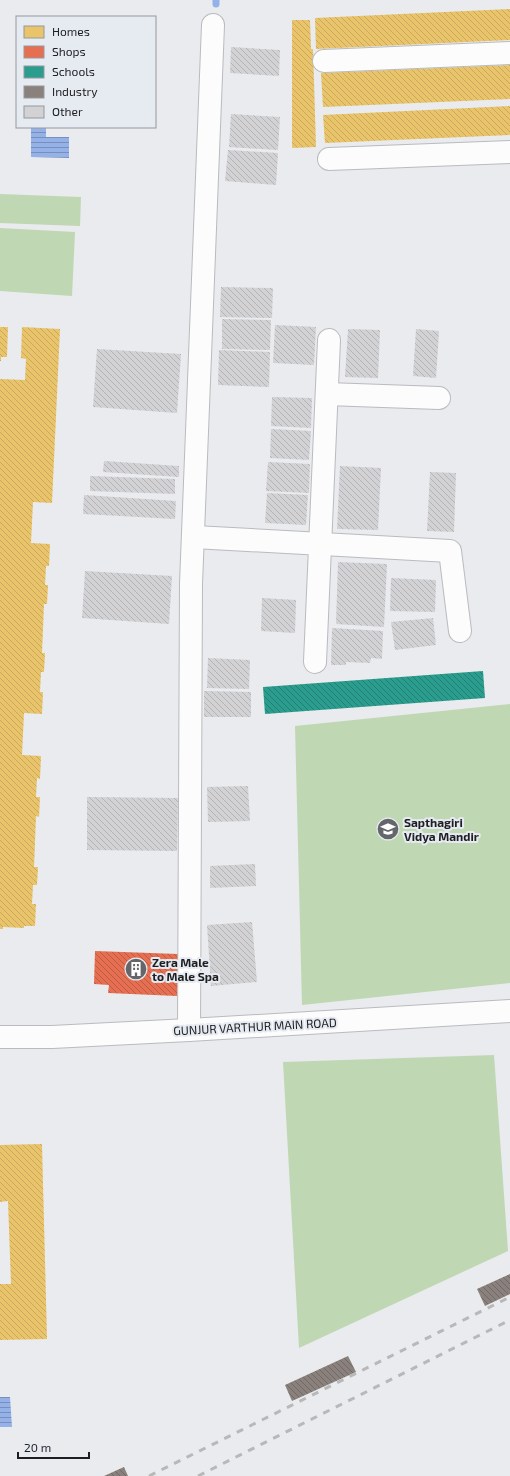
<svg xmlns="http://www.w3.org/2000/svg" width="510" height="1476" font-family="'Exo 2',sans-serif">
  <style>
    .green { fill: #c0d7b3 }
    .water { fill: url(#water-rules) }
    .homes { fill: url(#homes-back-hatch) }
    .shops { fill: url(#shops-back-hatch) }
    .schools { fill: url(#schools-back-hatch) }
    .industry { fill: url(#industry-back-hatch) }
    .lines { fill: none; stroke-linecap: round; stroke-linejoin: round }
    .stream { stroke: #94b1e8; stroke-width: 7 }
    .building { fill: url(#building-back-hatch) }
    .street-casing { stroke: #b9bbbe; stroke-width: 24 }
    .secondary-casing { stroke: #b9bbbe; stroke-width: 24 }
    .street { stroke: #fcfcfc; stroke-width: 22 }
    .secondary { stroke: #fcfcfc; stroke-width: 22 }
    .rail { stroke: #b8b8b8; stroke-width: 3; stroke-dasharray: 7 7; stroke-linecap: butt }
    .labels { text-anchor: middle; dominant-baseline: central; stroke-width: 4; stroke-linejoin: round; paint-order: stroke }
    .poi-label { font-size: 12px; font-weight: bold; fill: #1d1e21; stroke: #e6eaf1; text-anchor: start }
    .street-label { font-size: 12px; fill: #1d1e21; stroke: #e6eaf1 }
  </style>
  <defs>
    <pattern id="water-rules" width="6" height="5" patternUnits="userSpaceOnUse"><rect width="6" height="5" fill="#94b1e8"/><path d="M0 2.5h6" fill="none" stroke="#788fbc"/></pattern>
    <pattern id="homes-back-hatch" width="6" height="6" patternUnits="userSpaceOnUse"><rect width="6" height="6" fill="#e9c46a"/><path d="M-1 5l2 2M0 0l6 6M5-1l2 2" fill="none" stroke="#c7a85c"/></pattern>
    <pattern id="shops-back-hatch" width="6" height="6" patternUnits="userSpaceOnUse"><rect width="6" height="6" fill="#e76f51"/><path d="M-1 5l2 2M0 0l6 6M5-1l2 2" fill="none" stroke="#bb5b43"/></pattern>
    <pattern id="schools-back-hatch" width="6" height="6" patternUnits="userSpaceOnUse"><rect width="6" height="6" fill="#2a9d8f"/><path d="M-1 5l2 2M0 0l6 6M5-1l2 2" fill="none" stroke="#237f74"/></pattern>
    <pattern id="industry-back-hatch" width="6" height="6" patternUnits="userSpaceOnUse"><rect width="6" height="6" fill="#8a817c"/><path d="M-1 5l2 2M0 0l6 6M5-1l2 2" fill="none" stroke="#706965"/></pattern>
    <pattern id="building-back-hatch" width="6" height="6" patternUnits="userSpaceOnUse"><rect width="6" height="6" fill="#d2d2d5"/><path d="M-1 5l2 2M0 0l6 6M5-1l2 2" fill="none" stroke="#b4b4b7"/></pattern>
  </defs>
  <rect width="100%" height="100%" fill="#e9ebee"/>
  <g class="green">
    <polygon points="0,194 81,197 80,226 0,223"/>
    <polygon points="0,228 75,232 72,296 0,291"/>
    <polygon points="510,704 510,983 302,1005 295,726"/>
    <polygon points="494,1055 508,1251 299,1348 283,1062"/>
  </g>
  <g class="water">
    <polygon points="31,127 46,127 46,137 69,137 69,158 31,157"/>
    <polygon points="0,1397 10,1397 12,1427 0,1427"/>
  </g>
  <g class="homes">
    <polygon points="510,9 510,40 316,49 315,18"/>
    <polygon points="292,20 310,20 311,49 313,49 316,147 292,148"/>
    <polygon points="510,65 510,99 323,107 321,73"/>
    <polygon points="510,106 510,135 325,143 323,115"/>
    <polygon points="0,327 8,327 7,357 1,357 1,361 0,361"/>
    <polygon points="22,327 60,329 52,503 33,502 31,543 50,544 49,566 46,566 45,585 48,585 47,604 44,604 42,653 45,653 44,672 41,672 40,692 43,692 42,714 24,713 22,755 41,756 40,779 37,778 36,797 40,797 39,817 36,816 34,867 38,867 37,885 33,885 32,904 36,904 35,926 24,926 24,928 3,927 3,929 0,929 0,379 25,380 26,359 21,358"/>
    <polygon points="42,1144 47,1339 0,1340 0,1284 11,1284 8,1201 0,1202 0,1145"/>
  </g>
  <polygon class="shops" points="95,951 178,954 177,996 108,993 109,985 94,984"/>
  <polygon class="schools" points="483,671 485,698 265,714 263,687"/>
  <g class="industry">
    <polygon points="510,1274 510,1294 485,1306 477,1289"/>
    <polygon points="348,1356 356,1372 292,1401 285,1385"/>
    <polygon points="124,1467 128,1476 104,1476"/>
  </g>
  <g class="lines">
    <polyline class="stream" points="216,0 216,4"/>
  </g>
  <g class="building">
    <polygon points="231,47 280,50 279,76 230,73"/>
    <polygon points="231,114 280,117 278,150 229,147"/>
    <polygon points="228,150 278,153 276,185 225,181"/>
    <polygon points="221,287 273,288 272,318 220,317"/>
    <polygon points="222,319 271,320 270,350 222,349"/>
    <polygon points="275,325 316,327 314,365 273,363"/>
    <polygon points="348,329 380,330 378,378 345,377"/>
    <polygon points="416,329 439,331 436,378 413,376"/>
    <polygon points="97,349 181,354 177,413 93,407"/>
    <polygon points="219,350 270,352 269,387 218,385"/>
    <polygon points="272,397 312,398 311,428 271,426"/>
    <polygon points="271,429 311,431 309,460 270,458"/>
    <polygon points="104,461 179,466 179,477 103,472"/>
    <polygon points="268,462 310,464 309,493 266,491"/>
    <polygon points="340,466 381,468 378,530 337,529"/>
    <polygon points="430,472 456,473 454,532 427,531"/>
    <polygon points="90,476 175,479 175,494 90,491"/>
    <polygon points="267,493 308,495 306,525 265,523"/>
    <polygon points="84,495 176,501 175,519 83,514"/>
    <polygon points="338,562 387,564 384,627 336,624"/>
    <polygon points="85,571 172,576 169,624 82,618"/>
    <polygon points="391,578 436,580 435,612 390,611"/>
    <polygon points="262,598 296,600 295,633 261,631"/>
    <polygon points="433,618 436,645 395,650 391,622"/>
    <polygon points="332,628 383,631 382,659 371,658 370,663 346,662 346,665 331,665"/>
    <polygon points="208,658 250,660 249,689 207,688"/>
    <polygon points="204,691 251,692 251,717 204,717"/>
    <polygon points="248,786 250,821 208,822 207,787"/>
    <polygon points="87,797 178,798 177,851 87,850"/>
    <polygon points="255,864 256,886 210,888 210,866"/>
    <polygon points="252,922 257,982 211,986 207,925"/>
  </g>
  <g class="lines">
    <g class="street-casing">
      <g id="street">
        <polyline points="324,61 510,53"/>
        <polyline points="329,159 510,152"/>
        <polyline points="327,394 439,398"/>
        <polyline points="194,537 450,551 460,631"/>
        <polyline points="315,662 329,340"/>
        <polyline points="189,1030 191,584 213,25"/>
      </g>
    </g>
    <g class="secondary-casing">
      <polyline id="secondary" points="0,1037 52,1037 189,1030 510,1011"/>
    </g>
    <use href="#street" class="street"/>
    <use href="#secondary" class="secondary"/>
    <g class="rail">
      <polyline points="149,1476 510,1297"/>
      <polyline points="198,1476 510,1320"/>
    </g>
  </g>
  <defs>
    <g id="school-disc" transform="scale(1.15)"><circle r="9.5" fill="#646669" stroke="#e6eaf1"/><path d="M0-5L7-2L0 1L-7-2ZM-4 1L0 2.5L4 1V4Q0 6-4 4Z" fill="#fff"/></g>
    <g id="building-disc" transform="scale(1.15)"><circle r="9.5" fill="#646669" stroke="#e6eaf1"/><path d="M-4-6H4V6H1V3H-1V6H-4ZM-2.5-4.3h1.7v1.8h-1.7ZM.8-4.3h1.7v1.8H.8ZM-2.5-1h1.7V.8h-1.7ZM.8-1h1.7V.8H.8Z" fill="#fff"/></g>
  </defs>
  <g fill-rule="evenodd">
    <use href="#school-disc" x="388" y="829"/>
    <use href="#building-disc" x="136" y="969"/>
  </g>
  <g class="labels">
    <g class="poi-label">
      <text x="404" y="822">Sapthagiri<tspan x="404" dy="14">Vidya Mandir</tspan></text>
      <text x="152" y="962">Zera Male<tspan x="152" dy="14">to Male Spa</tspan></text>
    </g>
    <g class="street-label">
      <text transform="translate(255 1026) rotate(-3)">GUNJUR VARTHUR MAIN ROAD</text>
    </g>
  </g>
  <rect x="16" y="16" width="140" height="112" fill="#e6eaf1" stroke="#96989e"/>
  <rect x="24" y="26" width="20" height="12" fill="#e9c46a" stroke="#96989e"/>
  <text x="52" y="36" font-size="12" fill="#1d1e21">Homes</text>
  <rect x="24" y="46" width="20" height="12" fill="#e76f51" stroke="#96989e"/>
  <text x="52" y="56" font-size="12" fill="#1d1e21">Shops</text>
  <rect x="24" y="66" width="20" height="12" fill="#2a9d8f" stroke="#96989e"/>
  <text x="52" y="76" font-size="12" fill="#1d1e21">Schools</text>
  <rect x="24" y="86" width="20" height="12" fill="#8a817c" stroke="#96989e"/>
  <text x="52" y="96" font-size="12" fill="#1d1e21">Industry</text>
  <rect x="24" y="106" width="20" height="12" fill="#d2d2d5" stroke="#96989e"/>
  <text x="52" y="116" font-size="12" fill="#1d1e21">Other</text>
  <path d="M18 1452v6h71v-6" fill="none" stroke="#1d1e21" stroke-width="2"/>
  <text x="24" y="1452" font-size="12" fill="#1d1e21" stroke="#e6eaf1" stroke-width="3" paint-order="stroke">20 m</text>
</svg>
